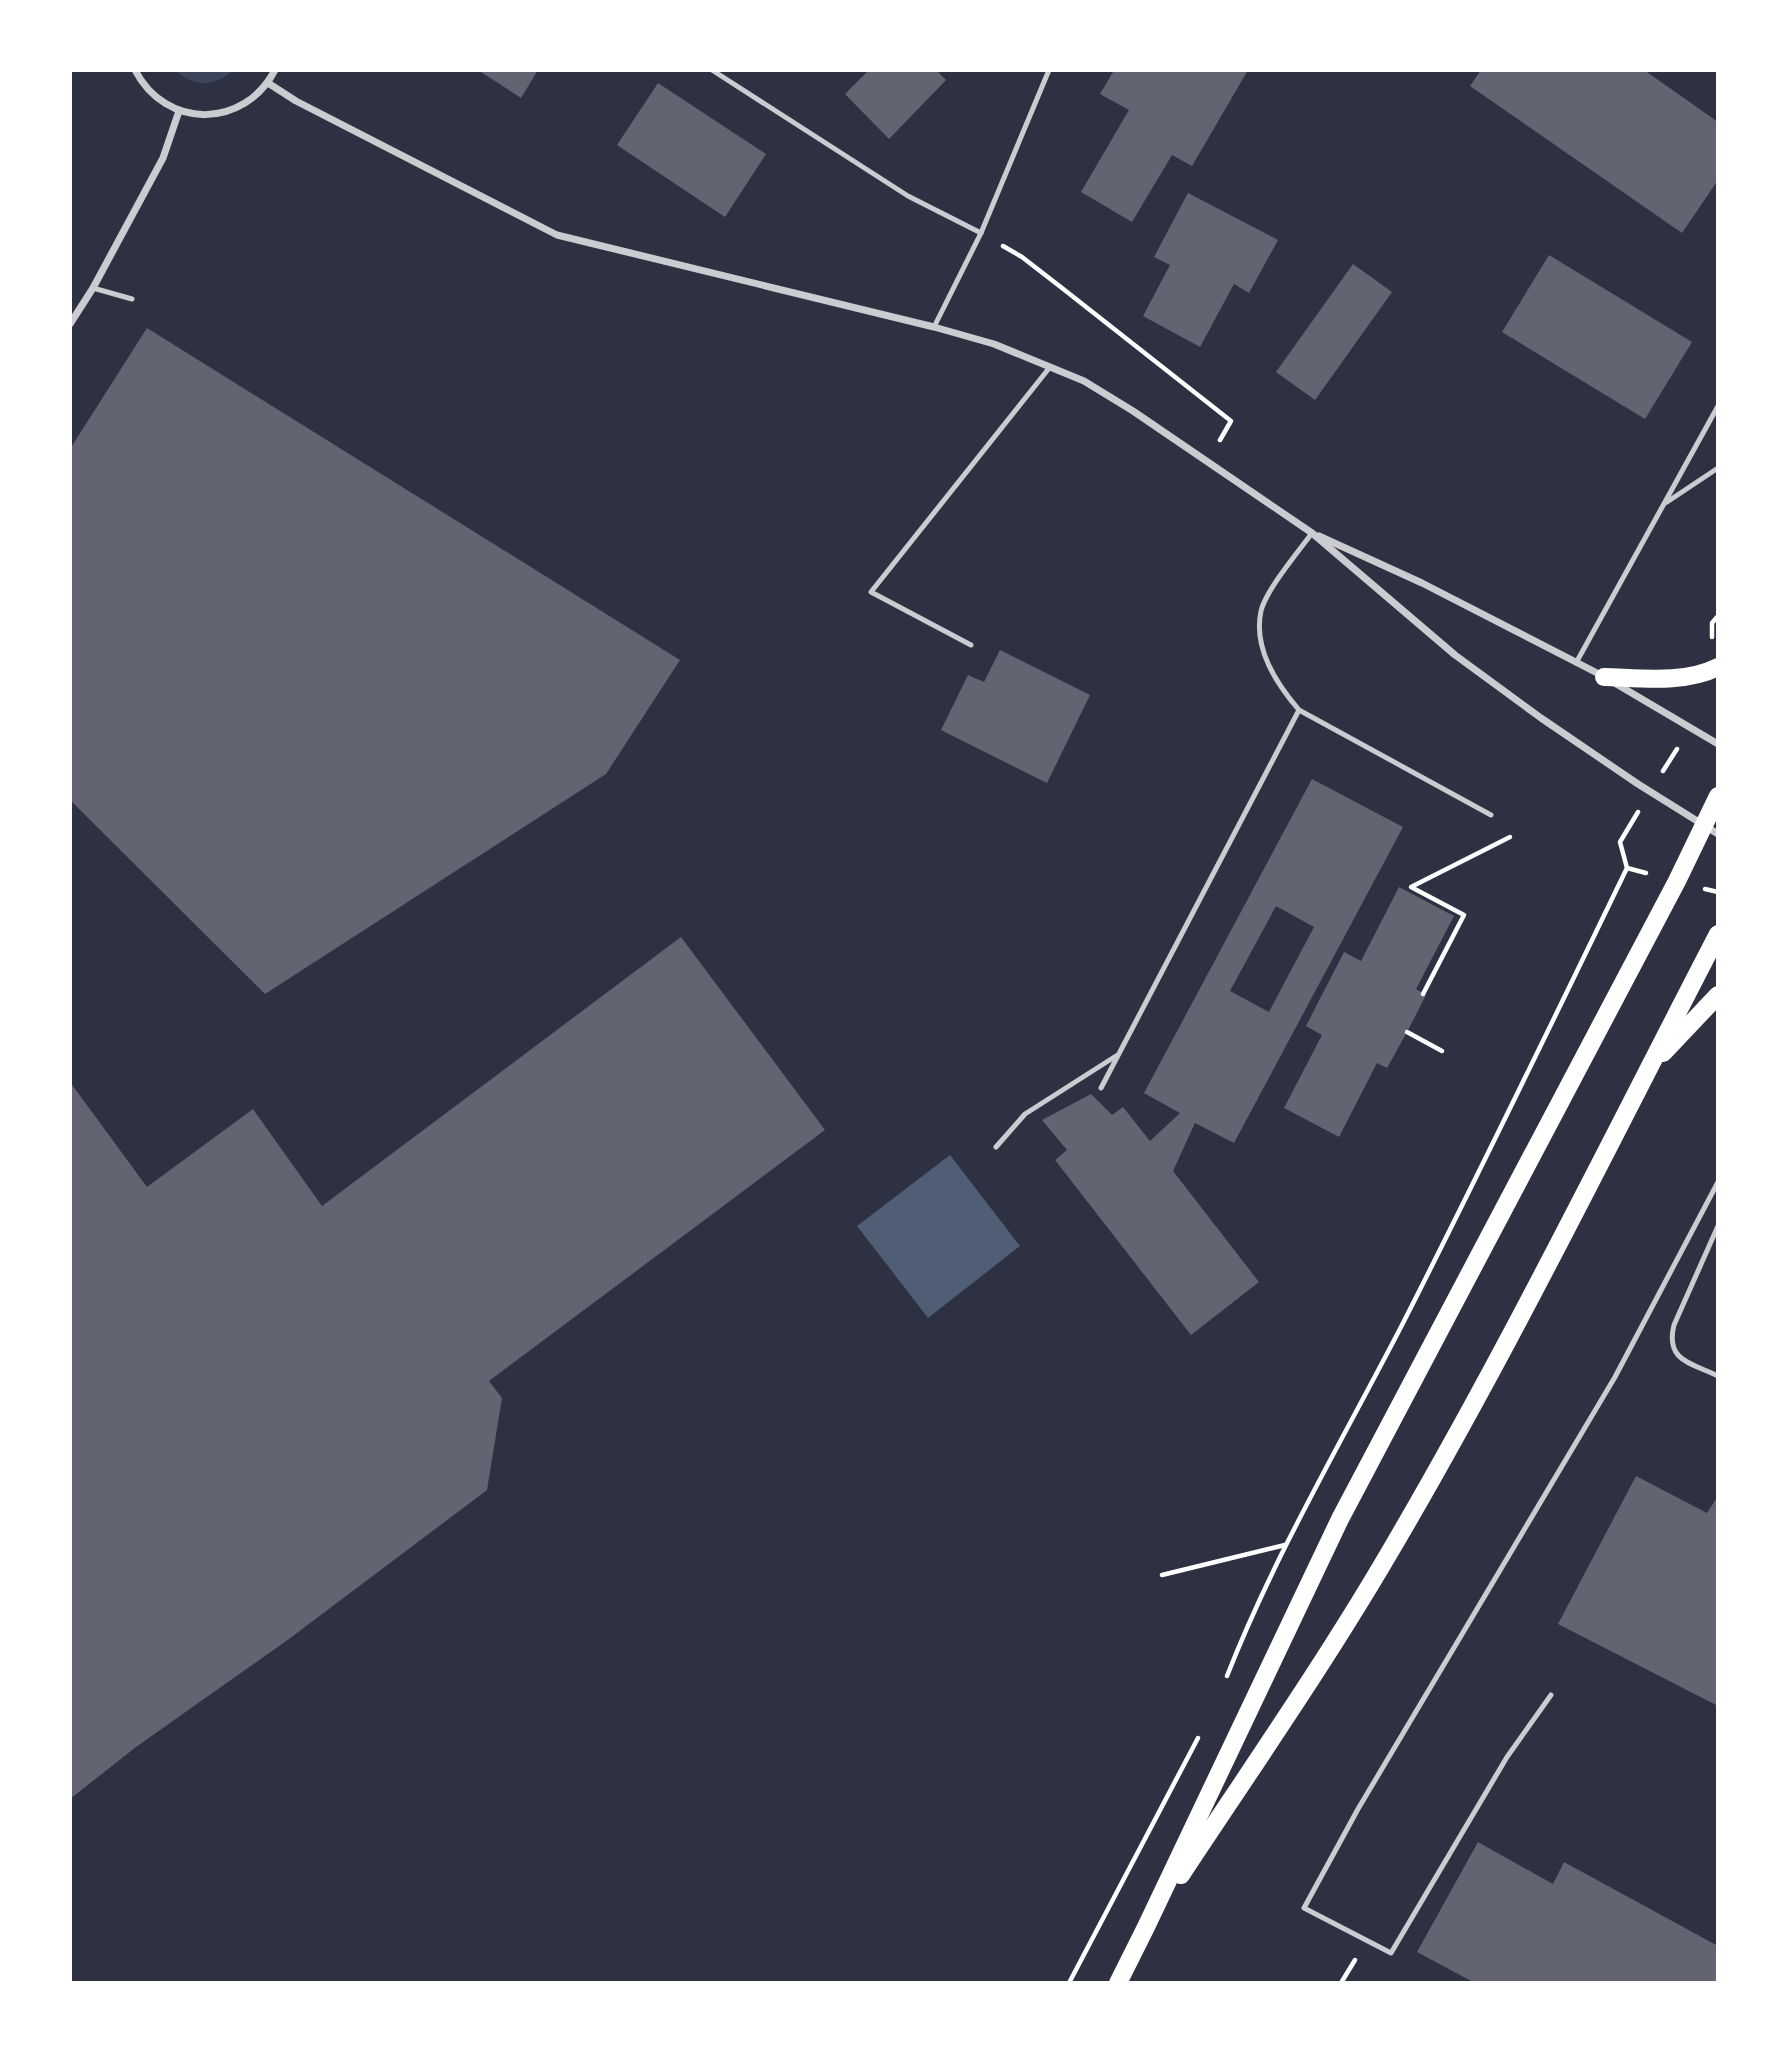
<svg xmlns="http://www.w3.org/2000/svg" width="1788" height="2053" font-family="Commissioner,sans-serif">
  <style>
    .green { fill: #3c4559 }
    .water { fill: #4f5d75 }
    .building { fill: #626471; fill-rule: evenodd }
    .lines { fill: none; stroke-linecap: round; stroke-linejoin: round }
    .path { stroke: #fff; stroke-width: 4.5 }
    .service { stroke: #caccd0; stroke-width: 5 }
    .minor { stroke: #caccd0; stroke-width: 7 }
    .primary { stroke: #fff; stroke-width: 18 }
  </style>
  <rect width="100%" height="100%" fill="#2d3142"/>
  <path class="green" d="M 175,70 L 233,70 C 216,87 193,88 175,70 Z"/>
  <polygon class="water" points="950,1155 1020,1246 928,1318 857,1226"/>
  <g class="building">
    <polygon points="482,70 538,70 521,98 481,72"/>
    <polygon points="869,70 936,70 946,80 889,139 845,94"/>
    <polygon points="1110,70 1248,70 1192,166 1172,155 1132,222 1081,192 1129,110 1100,94 1113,72"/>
    <polygon points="1481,70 1644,70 1718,122 1718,180 1682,233 1470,86"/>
    <polygon points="658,83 766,154 725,217 617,145"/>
    <polygon points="1188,193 1278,240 1249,293 1234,284 1200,347 1143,316 1170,265 1154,257"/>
    <polygon points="1549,255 1692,342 1645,419 1502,332"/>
    <polygon points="1353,264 1392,292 1315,400 1276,372"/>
    <polygon points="147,328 680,660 606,774 265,994 70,800 70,744 72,740 70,739 70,449"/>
    <polygon points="1000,650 1090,695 1047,783 941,730 968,675 984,682"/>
    <path d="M 1312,779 L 1403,827 L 1234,1143 L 1195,1123 L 1173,1171 L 1259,1282 L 1191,1335 L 1055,1160 L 1067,1150 L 1042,1120 L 1091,1094 L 1112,1115 L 1123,1107 L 1150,1141 L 1180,1113 L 1144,1093 ZM 1276,906 L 1314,927 L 1269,1012 L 1230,991 Z"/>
    <polygon points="1399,887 1454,916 1416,989 1426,995 1407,1032 1387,1068 1377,1063 1339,1137 1284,1108 1322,1035 1306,1026 1344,952 1361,961"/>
    <polygon points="681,937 825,1130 489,1381 502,1398 487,1490 289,1639 136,1747 70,1799 70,1082 147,1187 253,1109 322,1206"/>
    <polygon points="1636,1476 1707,1513 1718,1496 1718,1706 1558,1624"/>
    <polygon points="1478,1842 1553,1884 1564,1862 1718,1946 1718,1983 1475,1983 1417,1952"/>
  </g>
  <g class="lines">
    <g class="path">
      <polyline points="1003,246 1022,257 1062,288 1231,421 1220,440"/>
      <polyline points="1712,637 1712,623 1718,616"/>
      <polyline points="1663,771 1677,749"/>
      <polyline points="1627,868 1646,873"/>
      <polyline points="1705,889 1718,892"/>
      <polyline points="1423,994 1464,915 1411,887 1510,837"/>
      <polyline points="1407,1032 1442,1051"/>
      <polyline points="1162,1575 1285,1545"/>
      <path d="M 1227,1676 C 1275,1554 1342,1441 1402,1325 C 1479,1174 1553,1021 1627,868 L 1620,842 L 1638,812"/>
      <polyline points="1069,1983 1198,1738"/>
      <polyline points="1341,1983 1355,1960"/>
    </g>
    <g class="service">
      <polyline points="712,70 908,196 981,233"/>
      <polyline points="93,288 132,299"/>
      <polyline points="934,327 981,233 1049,70"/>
      <polyline points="1667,502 1718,468"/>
      <path d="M 1312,533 C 1298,552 1266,590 1261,611 C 1253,648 1276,683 1299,710 L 1491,815"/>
      <polyline points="971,645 871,592 1050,367"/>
      <polyline points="1576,663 1718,406"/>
      <polyline points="1101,1088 1299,710"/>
      <polyline points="996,1147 1025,1114 1116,1056"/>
      <path d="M 1718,1226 L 1674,1325 C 1665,1361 1691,1363 1718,1376"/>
      <polyline points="1551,1695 1507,1757 1391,1953 1304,1908 1358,1809 1615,1377 1718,1182"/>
    </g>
    <g class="minor">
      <path d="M 135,70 C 166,130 244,129 275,70"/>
      <polyline points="268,83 296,101 557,235 934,327 994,344 1050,367 1084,381 1133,411 1312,533 1455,655 1541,718 1638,784 1718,834"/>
      <polyline points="70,324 93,288 163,158 179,111"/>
      <polyline points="1319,536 1422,583 1603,676"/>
      <polyline points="1613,682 1718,744"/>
    </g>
    <g class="primary">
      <path d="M 1604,677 C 1641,678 1684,684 1718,667"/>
      <polyline points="1663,1053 1718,995"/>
      <path d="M 1181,1875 C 1251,1769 1324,1664 1388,1555 C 1507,1353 1610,1142 1718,934"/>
      <polyline points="1118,1983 1146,1927 1340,1519 1677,881 1718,796"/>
    </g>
  </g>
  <rect width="1788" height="2053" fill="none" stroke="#ffffff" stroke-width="144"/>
</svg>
